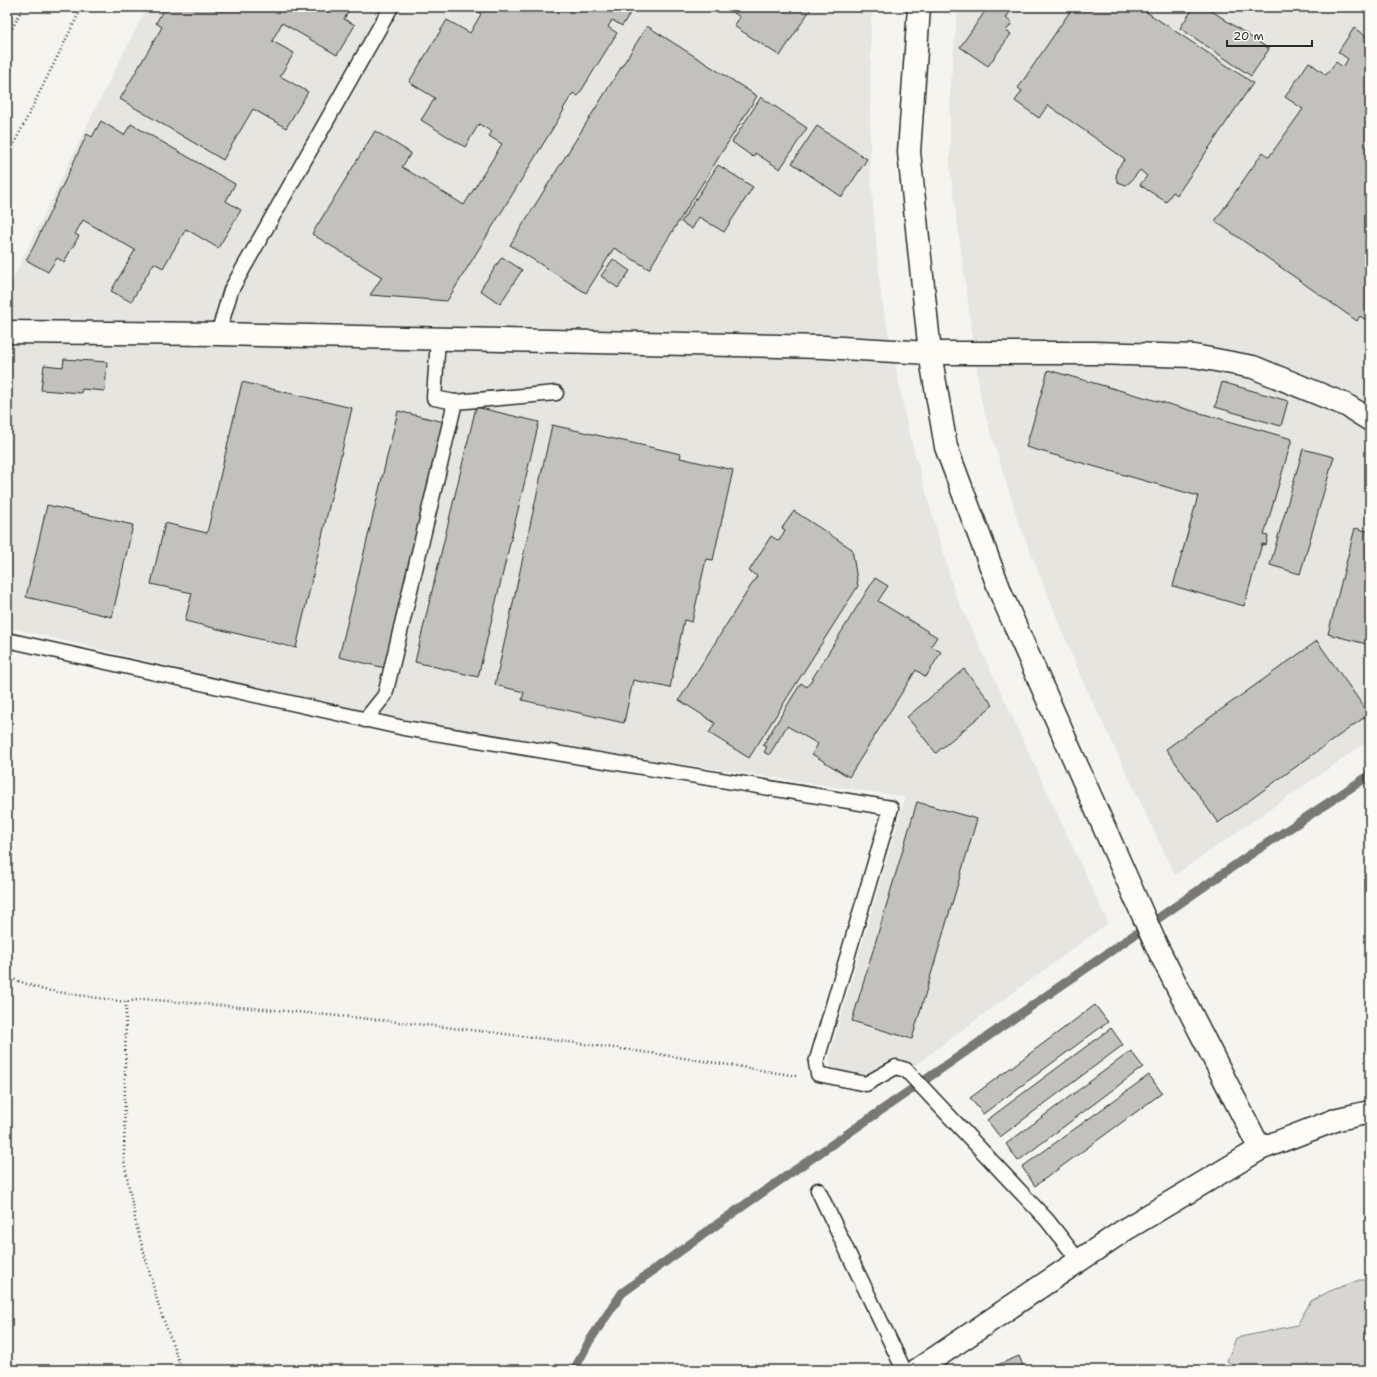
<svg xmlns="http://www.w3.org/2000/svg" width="1377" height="1377" font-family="'Shantell Sans',sans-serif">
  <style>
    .built { fill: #e6e5e0 }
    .green { fill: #d7d6d2; stroke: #81807e }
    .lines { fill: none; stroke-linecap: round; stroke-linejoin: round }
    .stream { stroke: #797877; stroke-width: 9 }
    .building { fill: #c2c1be; stroke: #2b2b2b }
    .service-casing { stroke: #2b2b2b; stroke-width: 17 }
    .minor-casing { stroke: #2b2b2b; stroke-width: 25 }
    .tertiary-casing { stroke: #2b2b2b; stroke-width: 25 }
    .path { stroke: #2b2b2b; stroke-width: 2.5; stroke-dasharray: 1 3; stroke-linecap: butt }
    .service { stroke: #fdfcf7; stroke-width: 14 }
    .minor { stroke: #fdfcf7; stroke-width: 22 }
    .tertiary { stroke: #fdfcf7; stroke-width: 22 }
  </style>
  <rect width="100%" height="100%" fill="#f5f4ef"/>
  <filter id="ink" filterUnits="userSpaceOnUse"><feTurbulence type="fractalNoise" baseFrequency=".025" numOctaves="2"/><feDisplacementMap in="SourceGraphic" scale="8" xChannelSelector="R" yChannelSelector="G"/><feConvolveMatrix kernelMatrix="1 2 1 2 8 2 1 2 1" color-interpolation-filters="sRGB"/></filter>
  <g filter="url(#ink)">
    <g class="built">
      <polygon points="147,7 873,7 871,20 870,169 881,297 909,433 954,591 1108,923 915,1065 894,1057 863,1076 831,1071 829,1057 905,797 529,741 343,708 7,627 7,291 96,107"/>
      <polygon points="958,7 1370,7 1370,740 1175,875 1080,675 1017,518 981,401 950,167 950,89"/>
    </g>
    <polygon class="green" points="1359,1280 1370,1280 1370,1370 1239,1370 1227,1361 1236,1338 1297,1325 1311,1301 1330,1291"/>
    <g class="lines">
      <polyline class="stream" points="574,1370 590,1340 622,1293 733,1213 1251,854 1370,775"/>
    </g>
    <g class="building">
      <polygon points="165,7 351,7 344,19 355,25 337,55 282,23 272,41 294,53 280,76 308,92 286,128 253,109 223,160 120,99 162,27 156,23"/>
      <polygon points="477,7 634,7 622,26 612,20 608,27 617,33 578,96 573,93 563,109 564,110 447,301 370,295 382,277 312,234 375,131 411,153 402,167 464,205 502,144 489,136 492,132 479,124 465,147 421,120 435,98 409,82 447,20 470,33 481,14 475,10"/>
      <polygon points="725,7 812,7 780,56 734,26 740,17"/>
      <polygon points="988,7 1002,7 1010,12 1006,18 1012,23 1006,31 1011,34 988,66 960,47"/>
      <polygon points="1073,7 1139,7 1253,83 1177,195 1173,192 1166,202 1140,185 1147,176 1140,170 1130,182 1126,185 1118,182 1116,178 1117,169 1125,159 1048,105 1039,118 1015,101 1022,91 1018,88"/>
      <polygon points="1194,7 1206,7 1269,49 1251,76 1180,28"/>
      <polygon points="647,26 757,96 649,269 614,248 586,293 510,245"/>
      <polygon points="1354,28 1370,39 1370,323 1360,316 1357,321 1215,221 1263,152 1269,157 1303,109 1285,97 1309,62 1326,75 1336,62 1343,67 1348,59 1338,52"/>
      <polygon points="761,97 807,128 780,169 755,153 753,157 732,142"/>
      <polygon points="101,121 124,135 131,124 235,184 226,201 241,210 218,248 186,229 163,268 154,263 131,302 111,291 135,250 83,220 75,234 79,236 64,262 57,258 48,272 26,260 33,248 87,134 92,137"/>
      <polygon points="817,126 867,159 842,197 792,163"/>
      <polygon points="718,165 753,187 724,232 699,217 692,229 681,222"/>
      <polygon points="502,257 522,270 500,304 480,290"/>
      <polygon points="613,259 630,271 618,288 601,276"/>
      <polygon points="64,359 107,362 105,391 82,389 81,393 41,390 44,365 63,367"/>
      <polygon points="1048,370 1292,439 1264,535 1268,536 1266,545 1262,544 1244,606 1173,586 1198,496 1026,447"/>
      <polygon points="242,382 352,408 296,648 185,621 192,593 151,584 165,523 207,533"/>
      <polygon points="1222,382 1288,401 1281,426 1215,407"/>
      <polygon points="476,407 539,422 478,677 415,662"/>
      <polygon points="398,411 444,422 385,668 339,657"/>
      <polygon points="552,425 681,454 680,458 733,470 713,560 706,559 692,622 684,620 670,688 633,680 624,723 522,700 524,692 495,685"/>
      <polygon points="1303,449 1334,457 1300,574 1270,565"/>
      <polygon points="47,505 133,525 112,617 26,597"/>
      <polygon points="794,511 852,549 858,586 749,758 709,733 715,723 679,700 757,576 749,571 771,536 779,541 785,530 782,528"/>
      <polygon points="1355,528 1370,532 1370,645 1328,634"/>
      <polygon points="875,578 888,586 878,601 937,637 931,646 941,652 926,677 916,670 849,777 812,754 818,744 787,726 769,755 764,752 767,747 763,745 801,683 807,687"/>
      <polygon points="1317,641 1369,714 1218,823 1166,749"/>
      <polygon points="964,669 993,705 936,753 907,717"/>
      <polygon points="917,802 977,819 912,1039 852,1021"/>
      <polygon points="1095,1005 1108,1022 983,1114 970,1098"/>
      <polygon points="1111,1028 1123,1045 1000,1137 987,1120"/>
      <polygon points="1131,1051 1143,1067 1018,1161 1006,1144"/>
      <polygon points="1149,1075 1162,1093 1035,1186 1022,1167"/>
      <polygon points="1019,1356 1025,1370 985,1370"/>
    </g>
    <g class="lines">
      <g class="service-casing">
        <g id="service">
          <polyline points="218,334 231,290 391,7"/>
          <polyline points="438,339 434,398 455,402"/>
          <polyline points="7,640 404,728 891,808 816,1063 818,1074 866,1084 896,1067 906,1070 1047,1220 1079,1261"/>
          <polyline points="365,720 385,695 455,402 556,393"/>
          <polyline points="818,1190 904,1370"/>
        </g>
      </g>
      <g class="minor-casing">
        <polyline id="minor" points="7,332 218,334 824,347 930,353 1094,353 1194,356 1253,367 1346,405 1370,420"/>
      </g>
      <g class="tertiary-casing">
        <g id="tertiary">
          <polyline points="919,7 909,152 930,353 946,447 1002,596 1157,947 1260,1149"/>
          <polyline points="917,1370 1126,1229 1260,1149 1338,1119 1370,1112"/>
        </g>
      </g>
      <g class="path">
        <polyline points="7,39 23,7"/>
        <polyline points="7,158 82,7"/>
        <path d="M 7,977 L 44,990 L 126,1002 L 143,999 C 362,1016 580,1039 796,1076"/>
        <polyline points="126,1002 124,1161 136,1224 159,1307 182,1370"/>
      </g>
      <use href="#service" class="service"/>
      <use href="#minor" class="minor"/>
      <use href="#tertiary" class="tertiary"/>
    </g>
  </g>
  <rect width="1377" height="1377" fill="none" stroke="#fdfcf7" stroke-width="24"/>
  <rect x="12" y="12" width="1353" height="1353" fill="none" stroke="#2b2b2b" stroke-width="1.5" filter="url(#ink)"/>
  <path d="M1227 40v6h85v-6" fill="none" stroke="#2b2b2b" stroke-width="2"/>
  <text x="1233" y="40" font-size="12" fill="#2b2b2b" stroke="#fdfcf7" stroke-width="3" paint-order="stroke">20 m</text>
</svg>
